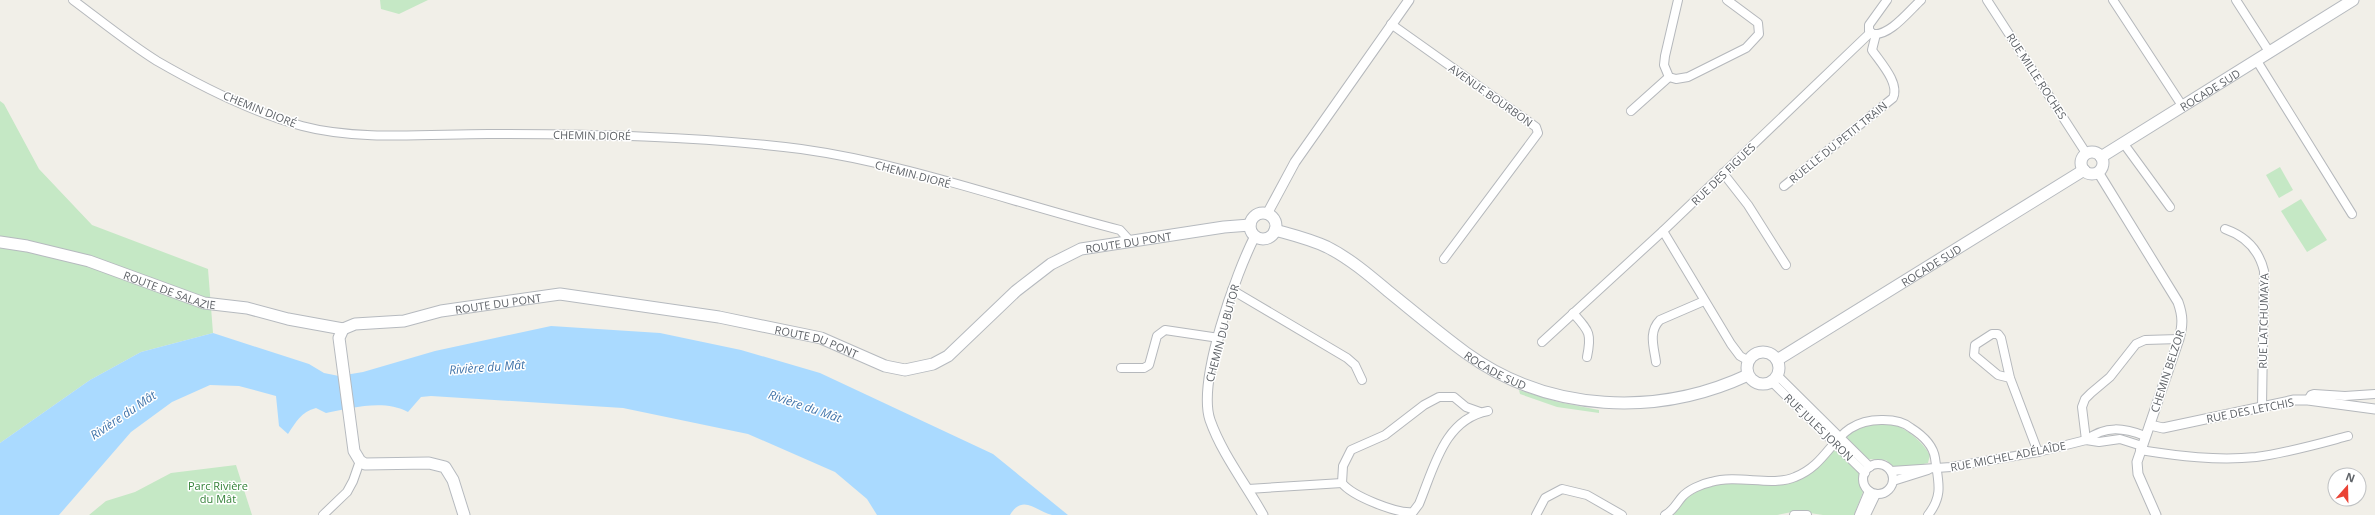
<svg xmlns="http://www.w3.org/2000/svg" width="2375" height="515" font-family="'Open Sans',sans-serif">
  <style>
    .green { fill: #c5e8c5 }
    .water { fill: #aadaff }
    .lines { fill: none; stroke-linecap: round; stroke-linejoin: round }
    .minor-casing { stroke: #b5b8bc; stroke-width: 10 }
    .tertiary-casing { stroke: #b5b8bc; stroke-width: 11 }
    .secondary-casing { stroke: #b6babf; stroke-width: 13 }
    .minor { stroke: #fff; stroke-width: 8 }
    .tertiary { stroke: #fff; stroke-width: 9 }
    .secondary { stroke: #fff; stroke-width: 11 }
    .labels { text-anchor: middle; dominant-baseline: central; stroke-width: 3; stroke-linejoin: round; paint-order: stroke }
    .street-label { font-size: 11px; fill: #5f6368; stroke: #fff }
    .park-label { font-size: 11px; fill: #348238; stroke: #fff }
    .water-label { font-size: 12px; font-style: italic; fill: #4174aa; stroke: #fff }
  </style>
  <rect width="100%" height="100%" fill="#f1efe8"/>
  <g class="green">
    <polygon points="380,0 428,0 399,14 381,9"/>
    <polygon points="0,101 4,104 39,169 92,225 208,269 213,333 141,352 90,380 0,443"/>
    <polygon points="2280,167 2293,190 2279,198 2266,175"/>
    <polygon points="2301,199 2327,240 2307,252 2281,211"/>
    <polygon points="1519,390 1558,402 1599,410 1599,413 1557,407 1520,394"/>
    <path d="M 1894,424 C 1910,432 1921,440 1930,455 L 1928,463 L 1901,469 L 1895,468 L 1886,460 L 1867,459 L 1847,438 L 1849,432 L 1870,425 Z"/>
    <polygon points="1837,447 1858,469 1863,492 1854,515 1823,515 1797,511 1777,515 1674,515 1677,507 1683,500 1705,487 1719,483 1792,482 1804,477 1832,448"/>
    <polygon points="236,465 252,515 89,515 106,501 135,492 171,473"/>
  </g>
  <path class="water" d="M 551,326 L 660,333 L 741,350 L 820,373 L 993,454 L 1068,515 C 1063,515 1057,515 1052,515 C 1037,512 1023,493 1010,515 L 877,515 L 867,499 L 835,472 L 748,434 L 623,408 L 431,396 L 421,397 L 408,412 C 384,399 351,408 326,413 L 316,408 C 301,412 296,422 288,434 L 279,426 L 276,396 L 239,386 L 210,385 L 172,402 L 131,432 L 59,515 L 0,515 L 0,443 L 90,380 L 141,352 L 213,333 L 309,364 L 324,373 L 339,376 L 363,372 L 435,351 Z"/>
  <g class="lines">
    <g class="minor-casing">
      <g id="minor">
        <path d="M 73,0 C 100,20 128,43 157,61 C 202,87 252,112 302,126 C 358,141 430,134 488,134 C 592,134 697,136 801,149 C 909,164 1014,203 1120,230 L 1130,241"/>
        <polyline points="1678,0 1665,56 1664,65 1669,77 1676,79 1688,77 1746,48 1759,34 1758,23 1727,0"/>
        <path d="M 1887,0 L 1869,25 L 1869,31 L 1872,34 C 1889,37 1909,11 1921,0"/>
        <polyline points="1987,0 2086,153"/>
        <polyline points="2113,0 2183,107"/>
        <polyline points="2236,0 2270,53"/>
        <polyline points="1391,24 1536,127 1538,133 1444,259"/>
        <polyline points="2257,61 2352,214"/>
        <polyline points="1631,111 1669,77"/>
        <polyline points="2124,144 2170,207"/>
        <polyline points="1723,173 1748,205 1786,265"/>
        <path d="M 1784,186 L 1893,98 C 1900,83 1880,62 1872,50 L 1876,34"/>
        <path d="M 2225,229 C 2245,236 2259,250 2264,271 L 2262,407"/>
        <polyline points="1663,231 1731,344 1740,356 1749,361"/>
        <polyline points="1232,290 1347,358 1355,365 1362,380"/>
        <path d="M 1573,313 C 1589,331 1592,333 1587,357"/>
        <polyline points="1542,342 1663,231 1871,32"/>
        <path d="M 1656,362 C 1654,347 1648,332 1660,320 L 1704,301"/>
        <polyline points="1121,368 1144,368 1149,365 1157,336 1165,330 1219,338"/>
        <polyline points="1778,376 1870,467"/>
        <polyline points="2010,378 1998,375 1974,355 1975,345 1992,334 1998,334 2001,338 2010,378 2038,452"/>
        <polyline points="1772,382 1865,473"/>
        <polyline points="2308,400 2311,395 2314,394 2345,396 2375,394"/>
        <path d="M 1480,412 L 1466,407 L 1454,397 L 1439,397 L 1424,405 L 1385,435 L 1351,450 L 1343,466 L 1342,483 C 1352,496 1397,514 1413,512 L 1419,504 C 1434,468 1444,419 1488,411"/>
        <polyline points="2086,440 2082,407 2085,399 2091,393 2110,377 2136,344 2145,340 2179,339"/>
        <path d="M 2086,440 C 2106,425 2124,428 2145,436"/>
        <path d="M 2140,450 C 2178,456 2217,461 2256,457 C 2287,453 2318,444 2348,436"/>
        <circle cx="1878" cy="479" r="15"/>
        <polyline points="1891,471 1951,467 2038,452 2086,440 2099,442 2120,439 2142,446"/>
        <polyline points="1893,481 1928,470"/>
        <polyline points="1248,489 1342,483"/>
        <polyline points="323,515 347,492 353,481 360,461"/>
        <polyline points="1536,515 1545,498 1562,489 1587,495 1622,515"/>
        <path d="M 1665,515 C 1673,511 1676,504 1682,497 C 1688,490 1701,484 1711,482 C 1738,474 1772,487 1795,477 C 1834,462 1833,419 1883,420 C 1892,420 1904,422 1911,428 C 1922,435 1933,444 1935,458 C 1938,481 1944,495 1928,515"/>
        <polyline points="1794,515 1807,515"/>
        <polyline points="1859,515 1869,491"/>
        <polyline points="1866,515 1876,494"/>
      </g>
    </g>
    <g class="tertiary-casing">
      <g id="tertiary">
        <path d="M 2098,172 L 2178,302 C 2183,316 2183,325 2179,339 L 2137,462 L 2138,474 L 2156,515"/>
        <polyline points="1267,214 1295,162 1409,0"/>
        <path d="M 1255,236 C 1236,273 1197,381 1210,420 C 1222,454 1245,483 1263,515"/>
        <polyline points="2150,425 2163,428 2294,400 2308,400 2375,409"/>
      </g>
    </g>
    <g class="secondary-casing">
      <g id="secondary">
        <circle cx="2092" cy="163" r="11"/>
        <path id="s1" d="M 2101,157 L 2353,0"/>
        <circle cx="1263" cy="226" r="13"/>
        <path id="s2" d="M 1275,230 C 1293,235 1310,239 1327,247 C 1349,258 1369,275 1388,291 C 1414,312 1440,334 1466,353 C 1549,413 1658,417 1748,375"/>
        <path id="s3" d="M 0,242 L 27,246 L 89,261 L 204,303 L 247,308 L 288,319 L 343,329"/>
        <path id="s4" d="M 343,329 L 355,324 L 404,321 L 441,311 L 560,294 L 719,317 L 821,338 L 885,366 L 905,370 L 933,364 L 948,356 L 1016,291 L 1051,264 L 1081,249 L 1224,227 L 1250,225"/>
        <polyline points="343,329 339,338 354,451 360,461 365,464 429,463 445,467 453,480 464,515"/>
        <circle cx="1763" cy="368" r="16"/>
        <path id="s5" d="M 1777,360 L 2084,170"/>
      </g>
    </g>
    <use href="#minor" class="minor"/>
    <use href="#tertiary" class="tertiary"/>
    <use href="#secondary" class="secondary"/>
  </g>
  <g class="labels">
    <g class="street-label">
      <text transform="translate(2037 76) rotate(57)">RUE MILLE ROCHES</text>
      <text stroke="none"><textPath href="#s1" startOffset="128">ROCADE SUD</textPath></text>
      <text transform="translate(1491 95) rotate(35)">AVENUE BOURBON</text>
      <text transform="translate(260 109) rotate(22)">CHEMIN DIORÉ</text>
      <text transform="translate(592 135) rotate(1)">CHEMIN DIORÉ</text>
      <text transform="translate(1838 142) rotate(-39)">RUELLE DU PETIT TRAIN</text>
      <text transform="translate(913 174) rotate(15)">CHEMIN DIORÉ</text>
      <text transform="translate(1723 174) rotate(-44)">RUE DES FIGUES</text>
      <text stroke="none"><textPath href="#s4" startOffset="841">ROUTE DU PONT</textPath></text>
      <text stroke="none"><textPath href="#s5" startOffset="181">ROCADE SUD</textPath></text>
      <text stroke="none"><textPath href="#s3" startOffset="177">ROUTE DE SALAZIE</textPath></text>
      <text stroke="none"><textPath href="#s4" startOffset="158">ROUTE DU PONT</textPath></text>
      <text transform="translate(2263 321) rotate(-89)">RUE LATCHUMAYA</text>
      <text transform="translate(1222 333) rotate(-75)">CHEMIN DU BUTOR</text>
      <text stroke="none"><textPath href="#s4" startOffset="482">ROUTE DU PONT</textPath></text>
      <text stroke="none"><textPath href="#s2" startOffset="264">ROCADE SUD</textPath></text>
      <text transform="translate(2167 371) rotate(-72)">CHEMIN BELZOR</text>
      <text transform="translate(2250 410) rotate(-11)">RUE DES LETCHIS</text>
      <text transform="translate(1819 427) rotate(44)">RUE JULES JORON</text>
      <text transform="translate(2008 456) rotate(-11)">RUE MICHEL ADÉLAÎDE</text>
    </g>
    <g class="park-label">
      <text x="218" y="485">Parc Rivière<tspan x="218" dy="13">du Mât</tspan></text>
    </g>
    <g class="water-label">
      <text transform="translate(487 367) rotate(-4)">Rivière du Mât</text>
      <text transform="translate(805 406) rotate(19)">Rivière du Mât</text>
      <text transform="translate(123 415) rotate(-34)">Rivière du Mât</text>
    </g>
  </g>
  <g transform="translate(2347 487) rotate(20)"><circle r="19" fill="#ffffff" stroke="#bfc1c3"/>
  <path d="M0-3L7 15L0 10L-7 15Z" fill="#ea4335"/>
  <text y="-6" font-size="11" font-weight="bold" text-anchor="middle" fill="#5f6368">N</text>
  </g>
</svg>
